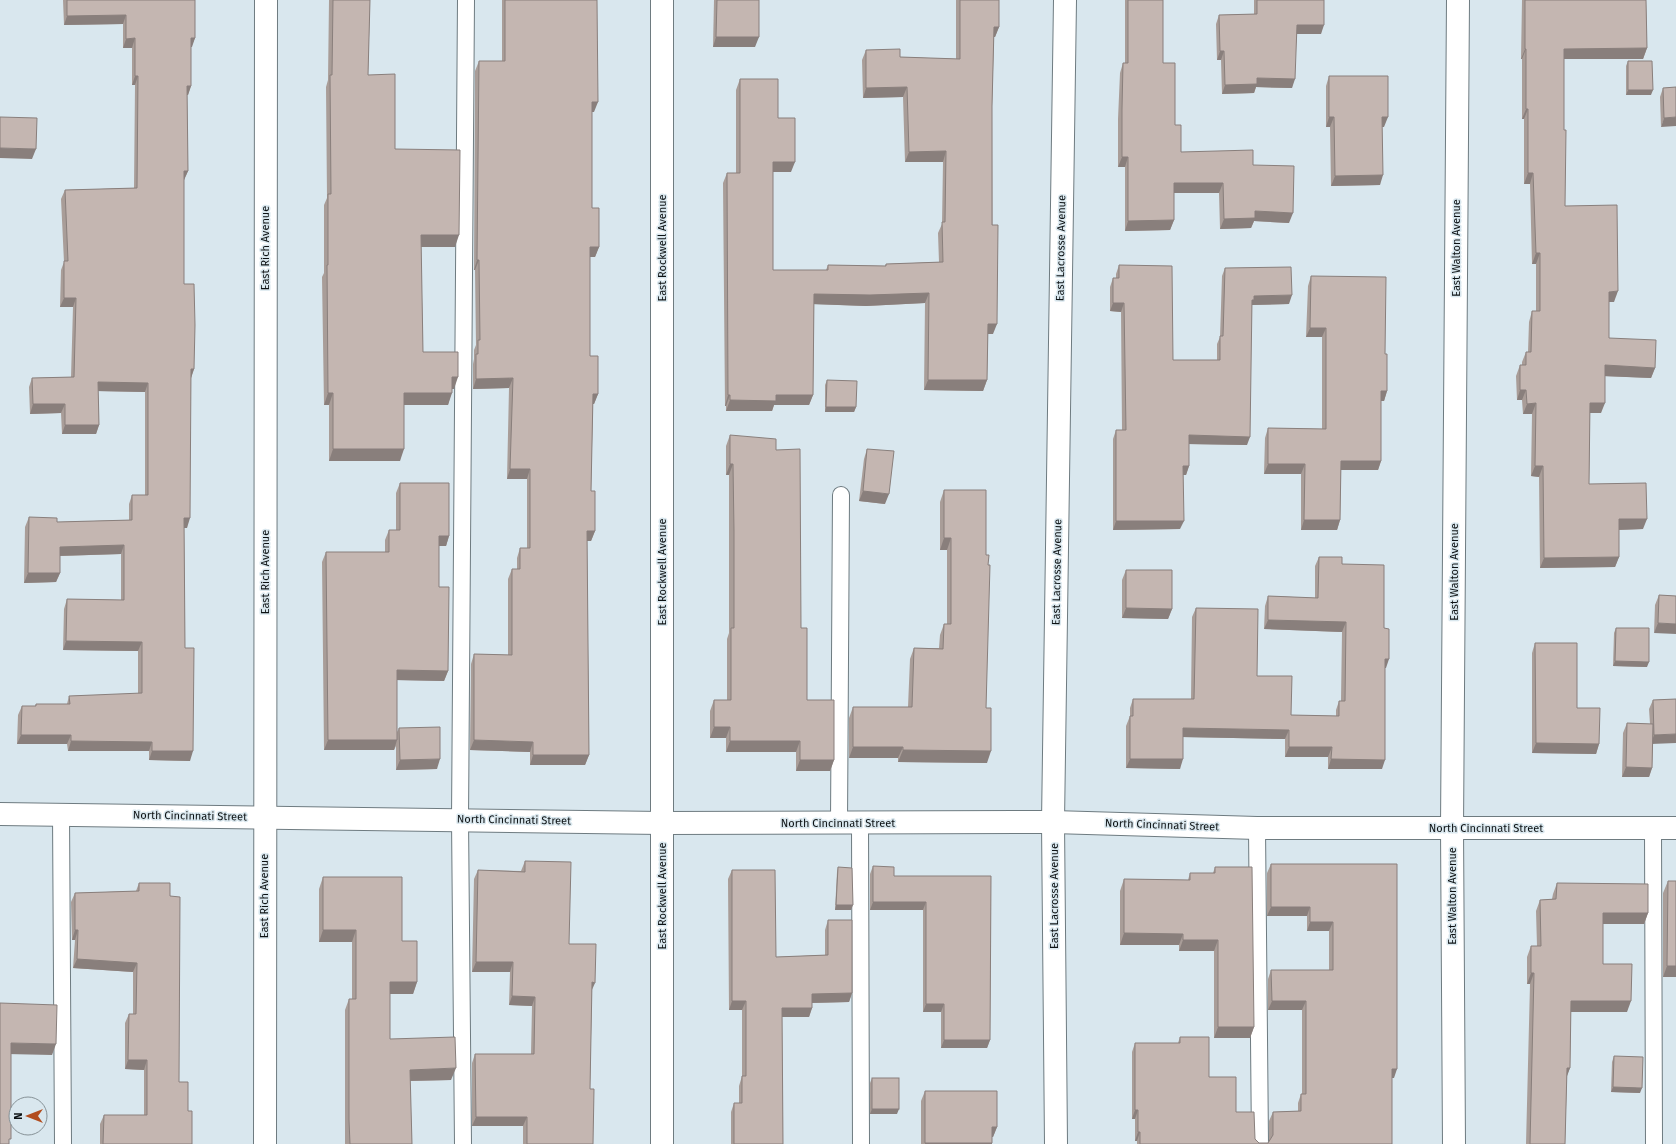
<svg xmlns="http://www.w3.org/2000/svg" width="1676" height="1144" font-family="'Fira Sans',sans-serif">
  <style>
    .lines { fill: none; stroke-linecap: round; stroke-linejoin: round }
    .lane-casing { stroke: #6e7b80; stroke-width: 18 }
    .street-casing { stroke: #6e7b80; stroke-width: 24 }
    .lane { stroke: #fff; stroke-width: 16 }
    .street { stroke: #fff; stroke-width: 22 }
    .wall { fill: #a99d98 }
    .shaded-wall { fill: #897f7c }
    .building { fill: #c4b6b1; stroke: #897f7c }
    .labels { text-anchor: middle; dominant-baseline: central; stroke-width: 3; stroke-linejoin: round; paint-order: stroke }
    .street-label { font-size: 11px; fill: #0d1214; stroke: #d9e7ee }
  </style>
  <rect width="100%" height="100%" fill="#d9e7ee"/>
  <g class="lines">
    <g class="lane-casing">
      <g id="lane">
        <polyline points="61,813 63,1144"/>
        <polyline points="839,823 841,495"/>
        <polyline points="860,823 861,1144"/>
        <polyline points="1257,828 1260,1144"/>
        <polyline points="1653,828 1654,1144"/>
        <polyline points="463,1144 460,819 466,0"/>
      </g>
    </g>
    <g class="street-casing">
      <g id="street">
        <polyline points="662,0 662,1144"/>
        <polyline points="0,814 662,823 1053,822 1257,828 1676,828"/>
        <polyline points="265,1144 266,0"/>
        <polyline points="1056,1144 1053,822 1065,0"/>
        <polyline points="1454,1144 1452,828 1458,0"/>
      </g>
    </g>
    <use href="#lane" class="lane"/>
    <use href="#street" class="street"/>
  </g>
  <g class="wall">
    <polygon points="63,0 195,0 195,38 191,47 191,86 188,95 187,95 188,171 184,180 184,284 194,369 191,378 187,528 184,528 185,648 190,761 149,760 149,751 68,751 67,744 17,744 18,715 22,706 35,706 36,704 67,704 69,696 138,694 138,651 63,650 64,609 67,599 121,600 121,554 60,556 60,573 56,582 24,583 25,527 29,517 57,522 129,520 129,504 132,495 145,495 145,392 98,391 99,425 96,434 62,434 61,413 30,414 29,387 32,378 71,377 73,307 60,307 61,270 64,262 61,199 65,190 134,188 135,85 132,85 132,48 123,48 123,24 64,25"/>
    <polygon points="329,0 370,0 368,75 395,149 455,247 421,247 423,352 454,389 452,389 448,405 404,405 400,461 329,461 329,405 324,405 322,277 324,273 324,205 327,198 326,87 328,80"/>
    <polygon points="502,0 597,0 594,112 592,112 592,208 599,247 595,257 590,257 590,356 598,394 594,404 593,404 591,491 595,531 591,541 587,541 589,755 585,765 530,765 530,752 470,750 471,664 474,654 508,655 508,579 512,569 517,569 517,558 520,548 527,548 527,479 507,479 509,388 473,389 473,364 474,359 474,350 476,345 475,270 474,270 475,71 479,61 502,61"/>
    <polygon points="714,0 759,0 755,47 713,47"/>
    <polygon points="956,0 999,0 999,27 995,37 994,37 992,106 993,334 988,334 987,380 983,391 924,390 925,303 866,306 814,304 813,395 809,405 774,405 772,411 726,411 726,406 725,406 723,183 727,173 736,173 736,90 740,79 778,118 791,172 773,172 773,270 826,270 828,265 885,266 886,264 939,262 938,233 942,224 943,162 905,162 903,97 863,98 862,60 866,50 900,57 956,59"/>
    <polygon points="1125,0 1163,0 1163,63 1175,125 1181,152 1253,165 1289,223 1254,221 1251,228 1220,229 1219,193 1174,193 1174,220 1170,230 1125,231 1125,167 1118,167 1118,119 1120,73 1123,63 1125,63"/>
    <polygon points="1254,0 1324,0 1321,34 1297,34 1292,88 1256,87 1254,93 1222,94 1221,60 1217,60 1216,24 1219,15 1254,14"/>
    <polygon points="1522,0 1646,0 1647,48 1643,59 1564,59 1564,130 1565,206 1614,302 1609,302 1609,338 1655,368 1651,378 1605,376 1601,413 1590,413 1589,484 1643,529 1619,530 1619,557 1615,567 1540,568 1539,477 1531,476 1532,414 1523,414 1522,400 1517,400 1516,376 1520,365 1522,365 1522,362 1526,352 1528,352 1529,322 1532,311 1536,311 1536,264 1532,264 1530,184 1524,184 1524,119 1522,119 1522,59 1521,59"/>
    <polygon points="1628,61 1651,95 1626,95 1626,66"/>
    <polygon points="1329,76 1384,127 1382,127 1380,185 1331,186 1330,127 1326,127 1326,86"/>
    <polygon points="1676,87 1661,127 1660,97 1663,88"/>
    <polygon points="1119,265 1173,360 1217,360 1217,344 1220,337 1222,276 1225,268 1289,304 1252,305 1247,445 1189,444 1189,466 1186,475 1183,475 1180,529 1113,530 1113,439 1116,430 1122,430 1121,312 1110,311 1110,287 1113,278 1116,278 1116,274"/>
    <polygon points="1311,276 1385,354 1387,391 1384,401 1381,401 1381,461 1378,470 1341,470 1340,520 1337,530 1301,530 1301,474 1264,474 1265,438 1268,428 1322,429 1322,337 1306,337 1308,286"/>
    <polygon points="827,380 856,407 854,412 825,412 825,385"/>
    <polygon points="730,435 776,450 801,628 807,700 834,760 830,771 796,771 796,752 726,752 726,738 710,738 710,711 714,700 727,700 727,639 729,633 729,475 726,475 726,446"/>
    <polygon points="867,449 885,504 859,501 864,459"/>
    <polygon points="400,483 449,536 446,546 439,546 439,587 448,671 444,681 397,680 397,732 399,728 437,769 396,770 396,746 394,750 324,750 322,562 326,552 385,552 385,540 389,530 396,530 396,493"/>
    <polygon points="944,490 986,555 988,565 986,708 987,763 898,762 898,758 849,758 849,718 853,707 908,707 910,659 914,648 939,648 940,635 944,624 947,624 947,550 940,550 940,502"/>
    <polygon points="1319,557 1342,564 1384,628 1386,668 1385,668 1382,769 1328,769 1328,757 1285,757 1285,739 1183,737 1180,769 1126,768 1126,726 1130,716 1130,708 1133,699 1191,699 1192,617 1196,608 1257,676 1291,715 1336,716 1336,710 1339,701 1341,701 1342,632 1264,629 1265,606 1268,596 1315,598 1315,566"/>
    <polygon points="1126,570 1172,609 1168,619 1122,618 1122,580"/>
    <polygon points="1659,595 1676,596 1654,633 1655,605"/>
    <polygon points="1616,628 1647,667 1613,666 1614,633"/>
    <polygon points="1535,643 1577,708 1599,744 1596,754 1532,753 1532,653"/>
    <polygon points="1676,699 1653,744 1652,768 1649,777 1622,777 1623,733 1627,723 1650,724 1649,709 1653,700"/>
    <polygon points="525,861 569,944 592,991 590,1089 593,1144 523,1144 523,1126 472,1126 472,1063 475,1054 531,1054 532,1006 509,1005 510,972 472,972 474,879 478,870 521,871"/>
    <polygon points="1271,864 1397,864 1394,1078 1392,1078 1392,1144 1137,1144 1137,1141 1135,1141 1135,1119 1132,1119 1132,1052 1135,1043 1178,1043 1180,1037 1209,1077 1236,1112 1255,1139 1259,1143 1268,1143 1269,1141 1269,1121 1273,1112 1298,1111 1298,1103 1301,1094 1302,1094 1302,1010 1268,1010 1268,979 1271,970 1329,970 1329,931 1307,931 1307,916 1267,916 1267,873"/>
    <polygon points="873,866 894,876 991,876 990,1040 987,1048 941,1048 941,1012 923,1012 923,910 870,910 870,874"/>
    <polygon points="838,867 851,910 835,910 837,872"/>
    <polygon points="1215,867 1254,1027 1250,1038 1214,1038 1214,951 1179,951 1179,945 1120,945 1120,891 1124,879 1188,880 1190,873 1213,873"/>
    <polygon points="732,870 776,957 825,955 825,930 828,920 852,993 849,1002 812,1003 812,1008 809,1017 782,1017 783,1144 731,1144 731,1112 734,1103 739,1103 739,1086 742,1076 742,1010 729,1010 728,879"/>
    <polygon points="323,877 402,941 417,982 413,994 390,994 390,1039 451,1080 410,1081 412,1144 345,1144 345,1010 349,999 352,999 352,942 319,942 319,889"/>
    <polygon points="1668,881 1676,977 1663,977 1663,893"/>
    <polygon points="139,883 170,896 179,1082 188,1111 192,1144 100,1144 100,1124 104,1115 144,1115 144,1070 125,1069 125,1023 129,1014 133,1014 133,972 73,968 75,940 72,940 71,902 75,893 136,891"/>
    <polygon points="1557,883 1648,913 1644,924 1603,924 1603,964 1627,1012 1571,1012 1570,1068 1567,1075 1565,1144 1526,1144 1530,984 1527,984 1527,957 1531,946 1537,946 1536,911 1540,900 1552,899 1553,894"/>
    <polygon points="1614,1056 1640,1093 1611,1092 1612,1062"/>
    <polygon points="872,1078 897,1114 870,1114 870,1083"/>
    <polygon points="925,1091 997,1127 993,1137 992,1137 992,1144 921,1144 921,1101"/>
  </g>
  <g class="shaded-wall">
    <polygon points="126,15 123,24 64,25 67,16"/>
    <polygon points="1297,25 1324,25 1321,34 1294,34"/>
    <polygon points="994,27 999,27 995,37 991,37"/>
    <polygon points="716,37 759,37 755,47 713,47"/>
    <polygon points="135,38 132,48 123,48 126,39"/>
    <polygon points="191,38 195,38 192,47 188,47"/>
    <polygon points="1647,48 1643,59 1560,59 1564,49"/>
    <polygon points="1525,49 1526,49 1522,59 1521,59"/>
    <polygon points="1220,51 1224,51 1221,60 1217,60"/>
    <polygon points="135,76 138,76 135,85 132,85"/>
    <polygon points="1257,78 1295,79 1292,88 1256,87 1254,93 1222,94 1225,85"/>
    <polygon points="187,86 191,86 188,95 183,95"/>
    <polygon points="907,87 903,97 863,98 866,88"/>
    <polygon points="1628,90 1653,90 1651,95 1626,95"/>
    <polygon points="592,102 598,102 594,112 588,112"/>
    <polygon points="1526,109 1528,109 1524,119 1522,119"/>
    <polygon points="1329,117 1334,117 1330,127 1326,127"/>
    <polygon points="1382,117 1388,117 1384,127 1378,127"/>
    <polygon points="1676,117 1676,126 1661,127 1664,118"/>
    <polygon points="0,148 36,149 32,159 0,158"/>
    <polygon points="946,151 943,162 905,162 909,152"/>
    <polygon points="1122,157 1128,157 1125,167 1118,167"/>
    <polygon points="773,162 795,162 791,172 769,172"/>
    <polygon points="184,171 188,171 184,180 181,180"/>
    <polygon points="1528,173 1533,173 1530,184 1524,184"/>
    <polygon points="1383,175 1380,185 1331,186 1335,176"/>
    <polygon points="1174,183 1223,183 1219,193 1171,193"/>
    <polygon points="1255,211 1293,213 1289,223 1254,221 1251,228 1220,229 1224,219"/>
    <polygon points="1174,220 1170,230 1125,231 1128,221"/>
    <polygon points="421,235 459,235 455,247 417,247"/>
    <polygon points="590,247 599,247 595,257 586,257"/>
    <polygon points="1536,253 1540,253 1536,264 1532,264"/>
    <polygon points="477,260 479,260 475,270 474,270"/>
    <polygon points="1618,291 1614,302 1605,302 1609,292"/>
    <polygon points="929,293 925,303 866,306 810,304 814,294"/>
    <polygon points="1292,295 1289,304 1252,305 1252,300 1254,296"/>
    <polygon points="64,298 76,298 73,307 60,307"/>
    <polygon points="1113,303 1124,303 1121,312 1110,311"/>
    <polygon points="988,324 997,324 993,334 984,334"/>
    <polygon points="1310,328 1326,328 1322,337 1306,337"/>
    <polygon points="1605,365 1655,368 1651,378 1601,376"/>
    <polygon points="191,369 194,369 191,378"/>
    <polygon points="452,377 458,377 454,389 448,389"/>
    <polygon points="513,378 509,388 473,389 476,379"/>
    <polygon points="928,380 987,380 983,391 924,390"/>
    <polygon points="98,382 148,383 145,392 95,391"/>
    <polygon points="1520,390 1526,390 1522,400 1517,400"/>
    <polygon points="1381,391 1387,391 1384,401 1378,401"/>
    <polygon points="328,393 333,393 329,405 324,405"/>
    <polygon points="404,393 452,393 448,405 400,405"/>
    <polygon points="593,394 598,394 594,404 589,404"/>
    <polygon points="728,395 730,395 726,406 725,406"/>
    <polygon points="776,395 813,395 809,405 774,405 772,411 726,411 730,400"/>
    <polygon points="1536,403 1532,414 1523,414 1527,404"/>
    <polygon points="1590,403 1605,403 1601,413 1586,413"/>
    <polygon points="33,404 65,404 61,413 30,414"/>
    <polygon points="826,407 856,407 854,412 825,412"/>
    <polygon points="65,425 99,425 96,434 62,434"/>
    <polygon points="1189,435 1250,437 1247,445 1186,444"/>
    <polygon points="333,449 404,449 400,461 329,461"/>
    <polygon points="1341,461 1381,461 1378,470 1338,470"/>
    <polygon points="730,464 733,464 729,475 726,475"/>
    <polygon points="1268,464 1305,464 1301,474 1264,474"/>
    <polygon points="1183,466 1189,466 1186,475 1180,475"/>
    <polygon points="1535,466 1543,466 1539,477 1531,476"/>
    <polygon points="510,469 530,469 527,479 507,479"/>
    <polygon points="863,491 889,494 885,504 859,501"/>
    <polygon points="184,518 190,518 187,528 181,528"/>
    <polygon points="1619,519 1647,519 1643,529 1615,530"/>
    <polygon points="1304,520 1340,520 1337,530 1301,530"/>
    <polygon points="1116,521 1184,521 1180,529 1113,530"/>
    <polygon points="587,531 595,531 591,541 583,541"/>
    <polygon points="439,536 449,536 446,546 435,546"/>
    <polygon points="944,538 951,538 947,550 940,550"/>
    <polygon points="124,545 121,554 56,556 60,547"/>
    <polygon points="1619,557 1615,567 1540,568 1544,558"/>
    <polygon points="28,573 60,573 56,582 24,583"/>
    <polygon points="1126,608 1172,609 1168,619 1122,618"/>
    <polygon points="1268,620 1346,622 1342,632 1264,629"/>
    <polygon points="1658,623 1676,624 1676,634 1654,633"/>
    <polygon points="66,641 142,642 138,651 63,650"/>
    <polygon points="1385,659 1389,659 1386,668 1381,668"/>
    <polygon points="1615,661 1649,662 1647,667 1613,666"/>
    <polygon points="397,670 448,671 444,681 394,680"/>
    <polygon points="714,727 730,727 726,738 710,738"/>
    <polygon points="1183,728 1289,730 1285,739 1180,737"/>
    <polygon points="1676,734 1676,743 1651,744 1654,735"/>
    <polygon points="21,735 71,735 67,744 17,744"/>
    <polygon points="328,740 397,740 394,750 324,750"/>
    <polygon points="474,740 533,742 530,752 470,750"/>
    <polygon points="71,741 152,742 149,751 68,751"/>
    <polygon points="730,741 800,741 796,752 726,752"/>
    <polygon points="1536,743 1599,744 1596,754 1532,753"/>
    <polygon points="853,747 903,747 898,758 849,758"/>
    <polygon points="1289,747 1332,747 1328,757 1285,757"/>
    <polygon points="903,750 991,751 987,763 898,762"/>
    <polygon points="152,751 193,751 190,761 149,760"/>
    <polygon points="533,755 589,755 585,765 530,765"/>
    <polygon points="440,759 437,769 396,770 400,760"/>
    <polygon points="1130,759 1183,759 1180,769 1126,768"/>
    <polygon points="1331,759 1385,760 1382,769 1328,769"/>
    <polygon points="800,760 834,760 830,771 796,771"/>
    <polygon points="1626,767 1652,768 1649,777 1622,777"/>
    <polygon points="873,902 926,902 923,910 870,910"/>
    <polygon points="836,905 853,905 851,910 835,910"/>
    <polygon points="1271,907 1310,907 1307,916 1267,916"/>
    <polygon points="1603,913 1648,913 1644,924 1599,924"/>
    <polygon points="1310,922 1333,922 1329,931 1307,931"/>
    <polygon points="75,930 78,930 75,940 72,940"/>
    <polygon points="323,930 356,930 352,942 319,942"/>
    <polygon points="1124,933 1183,934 1179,945 1120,945"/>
    <polygon points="1183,940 1218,940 1214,951 1179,951"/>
    <polygon points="77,959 137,963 133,972 73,968"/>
    <polygon points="476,962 513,962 510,972 472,972"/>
    <polygon points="1667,966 1676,966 1676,977 1663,977"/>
    <polygon points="1531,973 1534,973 1530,984 1527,984"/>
    <polygon points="390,982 417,982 413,994 386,994"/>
    <polygon points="592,982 595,983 591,992"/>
    <polygon points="852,993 849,1002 809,1003 812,994"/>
    <polygon points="512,996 535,997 532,1006 509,1005"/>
    <polygon points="732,1001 746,1001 742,1010 729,1010"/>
    <polygon points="1272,1001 1306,1001 1302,1010 1268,1010"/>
    <polygon points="1571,1001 1631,1001 1627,1012 1567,1012"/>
    <polygon points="926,1004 944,1004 941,1012 923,1012"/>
    <polygon points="782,1008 812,1008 809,1017 779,1017"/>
    <polygon points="1218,1027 1254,1027 1250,1038 1214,1038"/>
    <polygon points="944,1040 990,1040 987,1048 941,1048"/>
    <polygon points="11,1043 56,1044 52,1055 7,1054"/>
    <polygon points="128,1060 147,1060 144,1070 125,1069"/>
    <polygon points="456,1068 451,1080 405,1081 410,1070"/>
    <polygon points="1567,1068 1570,1068 1566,1079"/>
    <polygon points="1392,1069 1397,1069 1394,1078 1389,1078"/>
    <polygon points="1613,1087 1642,1088 1640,1093 1611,1092"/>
    <polygon points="872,1109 899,1109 897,1114 870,1114"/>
    <polygon points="1135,1110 1138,1110 1135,1119 1132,1119"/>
    <polygon points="476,1117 527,1117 523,1126 472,1126"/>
    <polygon points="992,1127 997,1127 993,1137 988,1137"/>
    <polygon points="1138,1132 1140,1132 1137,1141 1135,1141"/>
    <rect x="925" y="1143" width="67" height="1"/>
  </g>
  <g class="building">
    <polygon points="67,0 195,0 195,38 191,38 191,86 187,86 188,171 184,171 184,284 194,284 195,325 194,369 191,369 190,518 184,518 185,648 194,648 193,751 152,751 152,742 71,741 71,735 21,735 22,706 36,706 36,704 70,704 69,696 142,693 142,642 66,641 67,599 124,600 124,545 60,547 60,573 28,573 29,517 57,518 57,522 132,520 132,495 148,495 148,383 98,382 99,425 65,425 65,404 33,404 32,378 74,377 76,298 64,298 64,261 68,261 65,190 137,188 138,76 135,76 135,38 126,39 126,15 67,16"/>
    <polygon points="333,0 370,0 368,75 395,74 395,149 460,150 459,235 421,235 423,352 458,352 458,377 452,377 452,393 404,393 404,449 333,449 333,393 328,393 327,265 328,265 328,194 331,194 330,75 332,75"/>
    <polygon points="505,0 597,0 598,102 592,102 592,208 599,208 599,247 590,247 590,356 598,356 598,394 593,394 591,491 595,491 595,531 587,531 589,755 533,755 533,742 474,740 474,654 512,655 512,569 520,569 520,548 530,548 530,469 510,469 513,378 476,379 476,354 478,354 478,340 480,340 479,260 477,260 479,61 505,61"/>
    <polygon points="717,0 759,0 759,37 716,37"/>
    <polygon points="960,0 999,0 999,27 994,27 992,106 992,225 998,225 997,324 988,324 987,380 928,380 929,293 870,295 814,294 813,395 776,395 776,401 730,400 730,395 728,395 727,173 740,173 740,79 778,79 778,118 795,118 795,162 773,162 773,270 828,270 828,265 886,266 886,264 943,262 942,222 945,222 946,151 909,152 907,87 866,88 866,50 900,49 900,57 960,59"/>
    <polygon points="1128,0 1163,0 1163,63 1175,63 1175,125 1181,125 1181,152 1253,150 1253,165 1294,166 1293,213 1255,211 1255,218 1224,219 1223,183 1174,183 1174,220 1128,221 1128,157 1122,157 1122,109 1123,63 1128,63"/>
    <polygon points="1257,0 1324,0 1324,25 1297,25 1295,79 1257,78 1257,84 1225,85 1224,51 1220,51 1219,15 1257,14"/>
    <polygon points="1525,0 1646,0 1647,48 1564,49 1564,130 1566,130 1565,206 1617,205 1618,291 1609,292 1609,338 1656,340 1655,368 1605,365 1605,403 1590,403 1589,484 1646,483 1647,519 1619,519 1619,557 1544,558 1543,466 1535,466 1536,403 1527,404 1526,390 1520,390 1520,365 1526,365 1526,352 1531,352 1532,311 1540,311 1540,253 1536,253 1533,173 1528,173 1528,109 1526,109 1526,49 1525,49"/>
    <polygon points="1628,61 1652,61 1653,90 1628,90"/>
    <polygon points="1329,76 1388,76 1388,117 1382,117 1383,175 1335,176 1334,117 1329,117"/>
    <polygon points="1676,87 1676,117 1664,118 1663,88"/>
    <polygon points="0,117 37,118 36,149 0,148"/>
    <polygon points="1119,265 1172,266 1173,360 1220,360 1220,336 1223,336 1225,268 1291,267 1292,295 1254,296 1254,300 1252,300 1250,437 1189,435 1189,466 1183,466 1184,521 1116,521 1116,430 1126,430 1124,303 1113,303 1113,278 1119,278"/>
    <polygon points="1311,276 1386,277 1385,354 1387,354 1387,391 1381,391 1381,461 1341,461 1340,520 1304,520 1305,464 1268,464 1268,428 1326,429 1326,328 1310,328"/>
    <polygon points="827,380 857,381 856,407 826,407"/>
    <polygon points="730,435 776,439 776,450 800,449 801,628 807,628 807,700 834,700 834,760 800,760 800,741 730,741 730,727 714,727 714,700 731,700 731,628 734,628 734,531 733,464 730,464"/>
    <polygon points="867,449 894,451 889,494 863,491"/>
    <polygon points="400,483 449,483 449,536 439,536 439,587 449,587 448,671 397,670 397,740 328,740 326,552 389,552 389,530 400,530"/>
    <polygon points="944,490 986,490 986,555 989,555 988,565 990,565 986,708 991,708 991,751 903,750 903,747 853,747 853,707 912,707 914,648 943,649 944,624 951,624 951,538 944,538"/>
    <polygon points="1319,557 1342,557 1342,564 1384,565 1384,628 1389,629 1389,659 1385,659 1385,760 1331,759 1332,747 1289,747 1289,730 1183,728 1183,759 1130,759 1130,716 1133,716 1133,699 1194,699 1196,608 1258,609 1257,676 1292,676 1291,715 1339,716 1339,701 1345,701 1346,622 1268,620 1268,596 1318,598"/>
    <polygon points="1126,570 1172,570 1172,609 1126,608"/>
    <polygon points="1659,595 1676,596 1676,624 1658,623"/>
    <polygon points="1616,628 1649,628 1649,662 1615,661"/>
    <polygon points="1535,643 1577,643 1577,708 1600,708 1599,744 1536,743"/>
    <polygon points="1676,699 1676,734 1654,735 1653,700"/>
    <polygon points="1627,723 1653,724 1652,768 1626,767"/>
    <polygon points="440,727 440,759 400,760 399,728"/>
    <polygon points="525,861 571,862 569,944 596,944 595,983 592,982 590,1089 594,1089 593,1144 527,1144 527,1117 476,1117 475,1054 534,1054 535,997 512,996 513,962 476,962 478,870 525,872"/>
    <polygon points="1271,864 1397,864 1397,1069 1392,1069 1392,1144 1140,1144 1140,1132 1138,1132 1138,1110 1135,1110 1135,1043 1180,1043 1180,1037 1209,1037 1209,1077 1236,1077 1236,1112 1254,1112 1255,1139 1259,1143 1268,1143 1273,1135 1273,1112 1301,1111 1301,1094 1306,1094 1306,1001 1272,1001 1271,970 1333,970 1333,922 1310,922 1310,907 1271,907"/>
    <polygon points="873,866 894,867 894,876 991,876 990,1040 944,1040 944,1004 926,1004 926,902 873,902"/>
    <polygon points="838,867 852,868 853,905 836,905"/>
    <polygon points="1215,867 1252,867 1254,1027 1218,1027 1218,940 1183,940 1183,934 1124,933 1124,879 1190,880 1190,873 1215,873"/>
    <polygon points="732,870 775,870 776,957 828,955 828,920 852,920 852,993 812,994 812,1008 782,1008 783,1144 734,1144 734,1103 742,1103 742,1076 746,1076 746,1001 732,1001"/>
    <polygon points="323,877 402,877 402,941 417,941 417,982 390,982 390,1039 455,1037 456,1068 410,1070 412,1144 350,1144 349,1120 349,999 356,999 356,930 323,930"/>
    <polygon points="1668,881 1676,881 1676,966 1667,966"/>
    <polygon points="139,883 170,883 170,896 180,897 179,1082 188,1082 188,1111 192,1111 192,1144 103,1144 104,1115 147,1115 147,1060 128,1060 129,1014 136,1014 137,963 77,959 78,930 75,930 75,893 139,891"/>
    <polygon points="1557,883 1648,884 1648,913 1603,913 1603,964 1632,964 1631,1001 1571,1001 1570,1068 1567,1068 1565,1144 1530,1144 1534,973 1531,973 1531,946 1541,946 1540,900 1556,899"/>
    <polygon points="0,1003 57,1005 56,1044 11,1043 11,1139 9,1139 9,1144 0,1144"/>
    <polygon points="1614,1056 1643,1057 1642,1088 1613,1087"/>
    <rect x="872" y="1078" width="27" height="31"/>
    <polygon points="925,1091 997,1091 997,1127 992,1127 992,1143 925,1143"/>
  </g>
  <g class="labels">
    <g class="street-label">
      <text transform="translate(265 248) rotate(-90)">East Rich Avenue</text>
      <text transform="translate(662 248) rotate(-90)">East Rockwell Avenue</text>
      <text transform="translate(1061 248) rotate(-89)">East Lacrosse Avenue</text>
      <text transform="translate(1456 248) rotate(-90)">East Walton Avenue</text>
      <text transform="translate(265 572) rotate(-90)">East Rich Avenue</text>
      <text transform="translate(662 572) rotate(-90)">East Rockwell Avenue</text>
      <text transform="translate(1057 572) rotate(-89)">East Lacrosse Avenue</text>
      <text transform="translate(1454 572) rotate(-90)">East Walton Avenue</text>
      <text transform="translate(190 816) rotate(1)">North Cincinnati Street</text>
      <text transform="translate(514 820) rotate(1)">North Cincinnati Street</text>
      <text x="838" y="823">North Cincinnati Street</text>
      <text transform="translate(1162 825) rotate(2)">North Cincinnati Street</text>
      <text x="1486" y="828">North Cincinnati Street</text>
      <text transform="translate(264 896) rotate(-90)">East Rich Avenue</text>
      <text transform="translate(662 896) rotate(-90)">East Rockwell Avenue</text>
      <text transform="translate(1054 896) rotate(-90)">East Lacrosse Avenue</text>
      <text transform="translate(1452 896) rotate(-90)">East Walton Avenue</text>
    </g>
  </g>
  <g transform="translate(28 1116) rotate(270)"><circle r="19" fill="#d9e7ee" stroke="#879297"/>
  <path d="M0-3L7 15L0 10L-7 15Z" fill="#b24d1f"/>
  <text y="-6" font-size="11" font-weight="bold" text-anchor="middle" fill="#0d1214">N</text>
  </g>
</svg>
